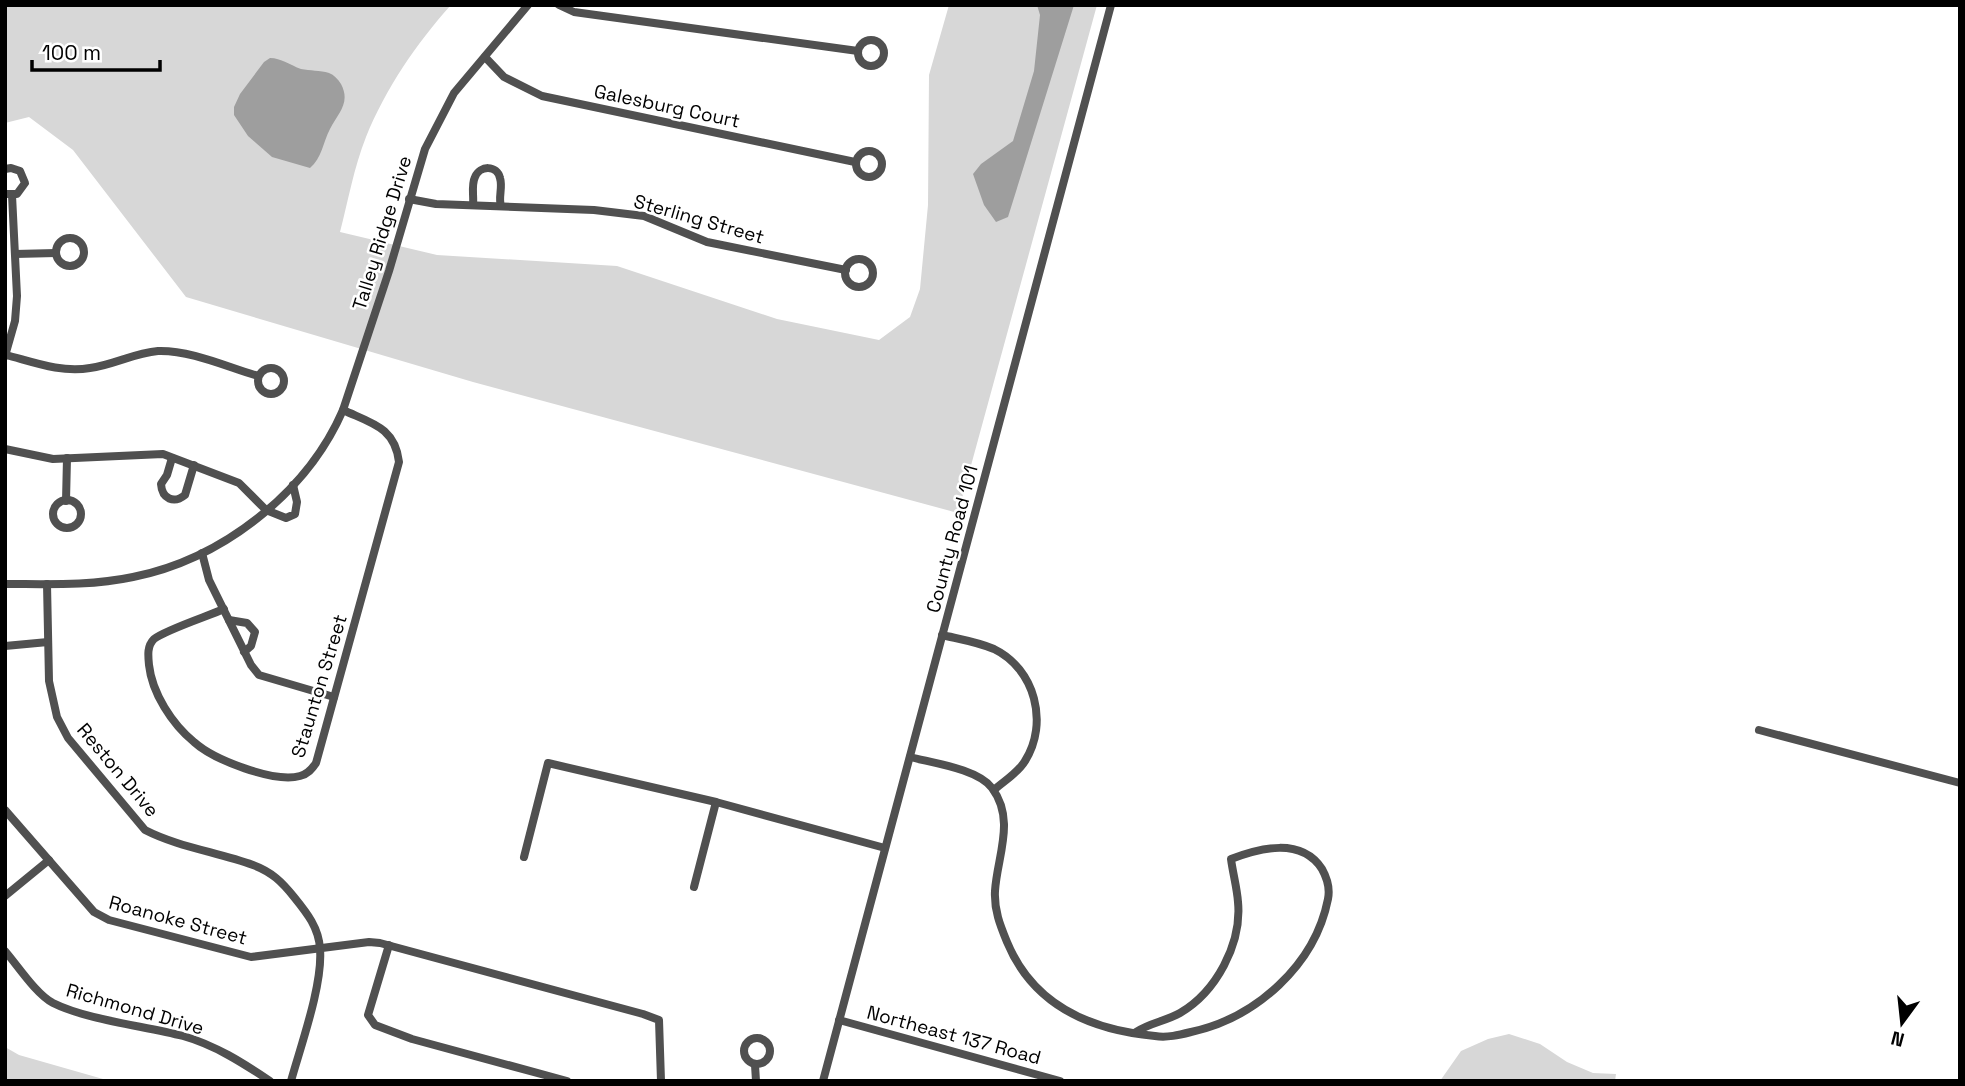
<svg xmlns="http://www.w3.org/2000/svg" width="1965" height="1086" font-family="'Space Grotesk',sans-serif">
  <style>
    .green { fill: #d7d7d7 }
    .water { fill: #9e9e9e }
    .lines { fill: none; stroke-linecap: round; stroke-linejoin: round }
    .minor { stroke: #505050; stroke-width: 8 }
    .labels { text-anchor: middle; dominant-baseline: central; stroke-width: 5; stroke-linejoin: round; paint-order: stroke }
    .street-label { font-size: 19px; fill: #000; stroke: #fff }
  </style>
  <rect width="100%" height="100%" fill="#fff"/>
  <g class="green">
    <path d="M 5,5 L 451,5 C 416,44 386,88 366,137 C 354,167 348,201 340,232 L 437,255 L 617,266 L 777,319 L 879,340 L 910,317 L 920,289 L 928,205 L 929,75 L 949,5 L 1097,5 L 958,513 L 473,382 L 186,297 L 73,150 L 29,117 L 5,123 Z"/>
    <polygon points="1509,1034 1540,1044 1567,1062 1593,1073 1616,1074 1615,1081 1440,1081 1461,1051 1488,1039"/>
    <polygon points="5,1047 19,1055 110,1081 5,1081"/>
  </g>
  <g class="water">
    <polygon points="1037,5 1074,5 1008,217 996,222 984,205 973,174 981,164 1013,141 1034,71 1040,15"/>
    <path d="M 270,58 C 281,58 290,65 301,69 C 310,71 320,70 329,73 C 334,75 338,79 341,84 C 351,103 338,113 330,129 C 323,142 322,158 310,168 L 272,157 L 248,136 L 234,115 L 234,107 L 240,94 L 264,62 Z"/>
  </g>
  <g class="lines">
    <g class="minor">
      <polyline points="559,5 574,12 858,51"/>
      <circle cx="871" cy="53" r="13"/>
      <polyline points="485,57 504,77 542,96 855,162"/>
      <circle cx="869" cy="164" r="13"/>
      <polyline points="5,169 11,168 20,171 25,183 17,194 5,194"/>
      <polyline points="409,199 436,204 594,210 644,216 707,242 846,270"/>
      <path d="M 473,205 C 474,196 471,185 475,177 C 480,165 497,165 500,178 C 503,188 498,197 501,206"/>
      <circle cx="70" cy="252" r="14"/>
      <polyline points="15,254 56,253"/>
      <circle cx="859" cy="273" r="14"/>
      <path d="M 6,355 C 33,362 61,373 90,368 C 113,365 134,353 158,351 C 191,350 227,367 258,376"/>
      <polyline points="5,356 15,321 17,296 12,195"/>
      <circle cx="271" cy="381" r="13"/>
      <polyline points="5,449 53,459 163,454 239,483 266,510 286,518 295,514 297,502 293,485"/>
      <path d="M 172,458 L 167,475 L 161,484 C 162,499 174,504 185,495 L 194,465"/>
      <circle cx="67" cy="514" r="14"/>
      <polyline points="66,501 67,458"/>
      <polyline points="202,553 209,580 251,665 259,675 334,697"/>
      <path d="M 5,584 C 48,584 91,586 133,577 C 222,559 307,493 343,410 L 389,271 L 425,149 L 454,93 L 528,5"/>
      <path d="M 47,584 L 49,681 L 57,717 L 68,738 L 145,830 C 178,847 217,852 253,865 C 272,872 282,882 294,897 C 307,913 319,928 320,949 C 323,984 301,1045 291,1081"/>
      <path d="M 224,609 C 208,616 165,630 154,639 C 147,646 148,655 149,665 C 152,693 172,724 194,742 C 214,760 274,783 300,776 C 308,774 312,769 316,763 L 399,462 C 395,427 371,423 343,410"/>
      <polyline points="229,620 247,623 255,632 251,646 244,652"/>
      <path d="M 942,635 C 959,639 978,642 994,649 C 1035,669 1049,723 1025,761 C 1018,773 1004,781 994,790"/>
      <polyline points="5,646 48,642"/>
      <polyline points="1759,730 1960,783"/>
      <path d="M 910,757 C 933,763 978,769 992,788 C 1016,820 997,857 995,891 C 994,910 1000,925 1007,942 C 1033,1005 1090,1030 1155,1036 C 1167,1038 1179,1035 1191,1032 C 1256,1018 1315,965 1328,899 C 1330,889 1327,878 1322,869 C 1301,837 1260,848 1231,859 C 1233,874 1237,888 1238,902 C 1242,944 1216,992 1180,1013 C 1166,1021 1149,1023 1136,1032"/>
      <polyline points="5,810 94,912 109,920 251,957 369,942 380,943 643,1014 659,1020 661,1081"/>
      <polyline points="524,857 548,763 716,802 885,848"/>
      <polyline points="694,887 716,802"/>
      <polyline points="5,896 49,860"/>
      <polyline points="389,945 368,1015 375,1025 412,1039 567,1081"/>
      <path d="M 5,951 C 18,966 36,994 53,1003 C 87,1020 145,1026 183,1036 C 215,1045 243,1063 270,1081"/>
      <polyline points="839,1020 1060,1081"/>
      <circle cx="757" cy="1051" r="13"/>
      <polyline points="755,1065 756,1081"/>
      <polyline points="823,1081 1111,5"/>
    </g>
  </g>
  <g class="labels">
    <g class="street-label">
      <text transform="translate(667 106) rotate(12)">Galesburg Court</text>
      <text transform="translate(699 219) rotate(16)">Sterling Street</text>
      <text transform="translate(382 233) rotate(-73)">Talley Ridge Drive</text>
      <text transform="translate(952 539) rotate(-75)">County Road 101</text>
      <text transform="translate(319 686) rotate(-73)">Staunton Street</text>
      <text transform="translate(118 770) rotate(50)">Reston Drive</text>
      <text transform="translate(178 920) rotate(15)">Roanoke Street</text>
      <text transform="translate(135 1009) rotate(16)">Richmond Drive</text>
      <text transform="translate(954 1035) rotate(15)">Northeast 137 Road</text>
    </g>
  </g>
  <rect width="1965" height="1086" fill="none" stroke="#000000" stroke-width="14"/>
  <g transform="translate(1902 1023) rotate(195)" stroke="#ffffff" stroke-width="5" paint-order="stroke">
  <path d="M0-5L12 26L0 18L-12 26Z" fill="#000000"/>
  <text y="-10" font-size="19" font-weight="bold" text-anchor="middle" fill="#000000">N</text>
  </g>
  <path d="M32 60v10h128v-10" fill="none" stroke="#000000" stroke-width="3.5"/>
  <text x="42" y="60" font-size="21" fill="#000000" stroke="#ffffff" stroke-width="5" paint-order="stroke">100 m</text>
</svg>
